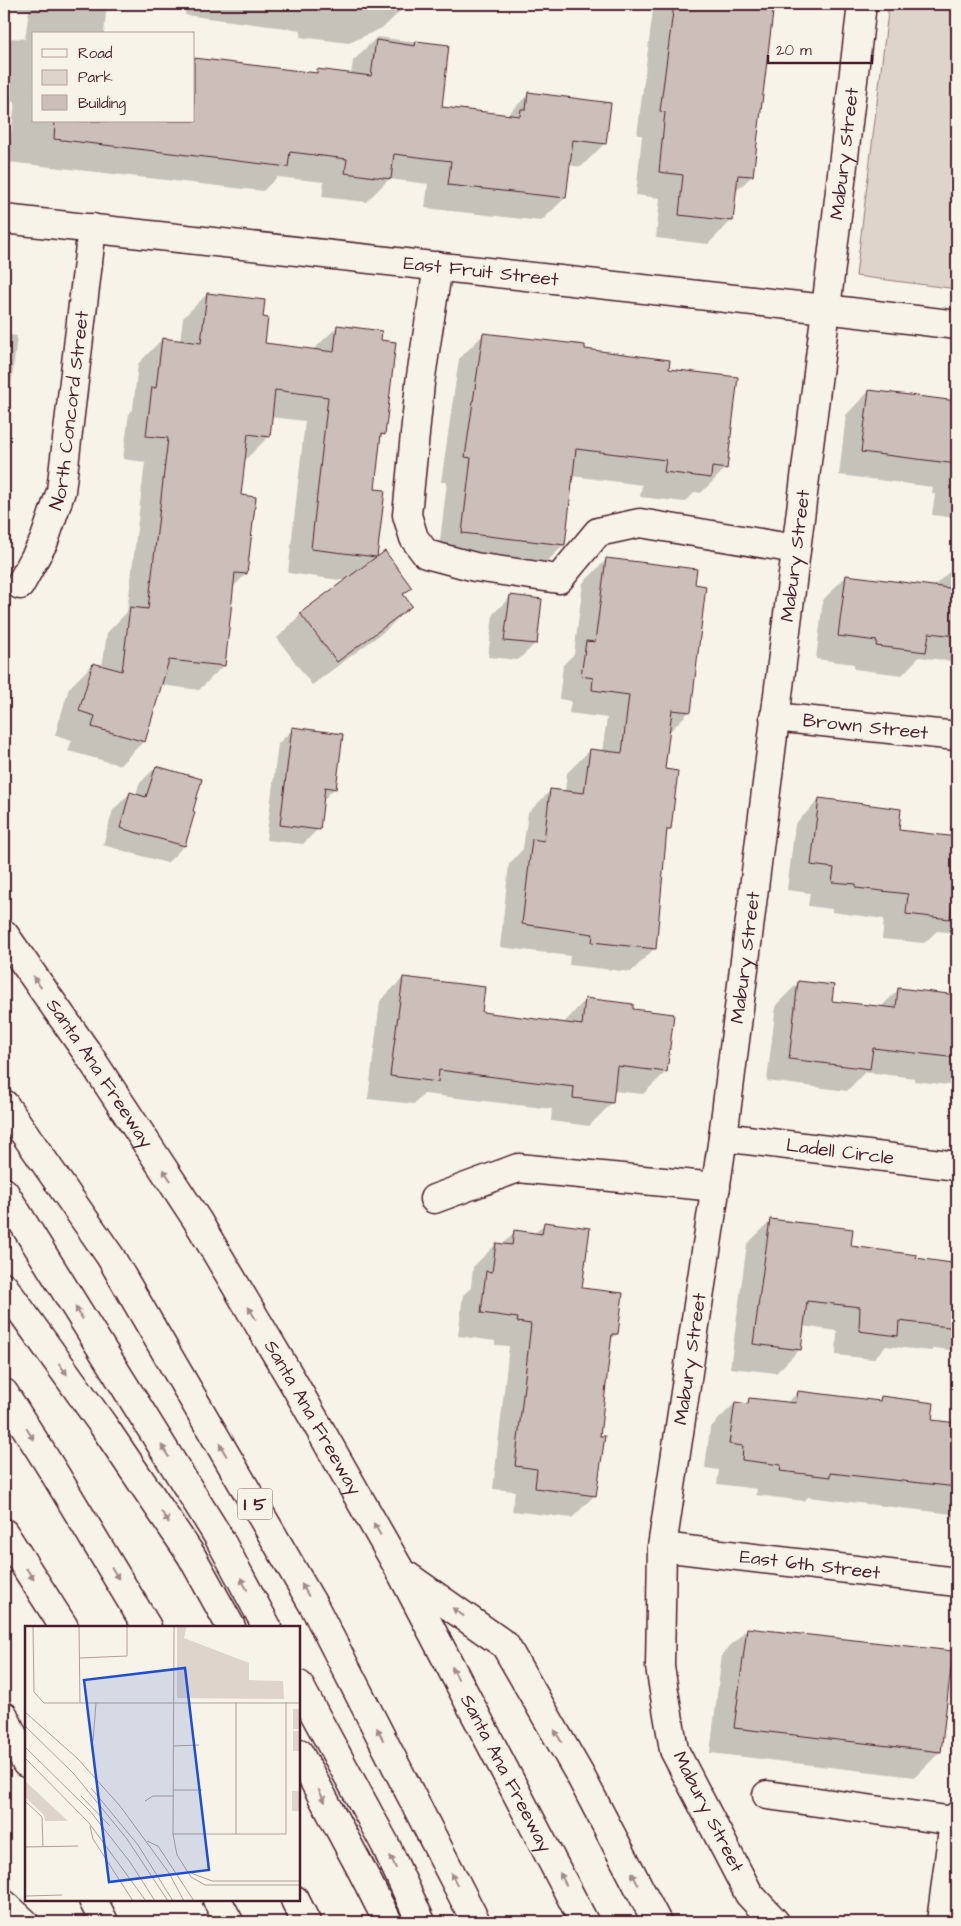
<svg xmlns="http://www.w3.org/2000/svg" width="961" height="1926" font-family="'Architects Daughter',sans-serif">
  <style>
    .green { fill: #ded4cc; stroke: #947a7c }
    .shadow { fill: #0003 }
    .building { fill: #ccbfb9; stroke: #4a1f2b }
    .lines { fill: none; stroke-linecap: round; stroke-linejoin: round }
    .minor-casing { stroke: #4a1f2b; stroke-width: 31 }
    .highway-casing { stroke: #4a1f2b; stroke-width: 31 }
    .minor { stroke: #f7f3e8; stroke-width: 28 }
    .highway { stroke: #f7f3e8; stroke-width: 28 }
    .oneway { fill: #a0898a }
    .labels { text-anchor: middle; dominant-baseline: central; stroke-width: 4.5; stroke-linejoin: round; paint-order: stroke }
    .shield { fill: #f7f3e8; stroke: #7e5f64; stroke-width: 1 }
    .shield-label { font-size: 18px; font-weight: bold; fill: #4a1f2b }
    .street-label { font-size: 19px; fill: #4a1f2b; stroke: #f7f3e8 }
    .inset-road { fill: none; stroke: #b29e9c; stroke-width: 1 }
    .view { fill: #1d4ed8; fill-opacity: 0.15; stroke: #1d4ed8; stroke-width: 2.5 }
    .inset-edge { fill: none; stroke: #4a1f2b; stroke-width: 2.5 }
  </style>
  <rect width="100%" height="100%" fill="#f7f3e8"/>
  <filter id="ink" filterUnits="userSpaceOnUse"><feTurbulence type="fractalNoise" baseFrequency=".02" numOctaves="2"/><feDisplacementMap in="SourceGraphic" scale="10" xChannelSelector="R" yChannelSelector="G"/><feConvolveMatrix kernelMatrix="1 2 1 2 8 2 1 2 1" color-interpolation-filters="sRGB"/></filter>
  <g filter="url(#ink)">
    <polygon class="green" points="889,4 957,4 957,289 856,276"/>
    <g class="shadow">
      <polygon points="10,4 107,4 104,34 34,34 34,121 194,121 194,59 315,74 318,71 351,75 353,61 377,37 448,46 440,108 506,116 529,94 605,143 581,167 569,165 565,198 541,221 425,208 428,184 389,179 366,202 322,197 324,182 277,177 263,191 8,162 15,102 4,101 4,46 12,38 25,39 29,10 10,8"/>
      <polygon points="157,4 407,4 384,27 349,43 300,37 301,30 185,15 186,7"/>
      <polygon points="425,4 434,4 427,7"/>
      <polygon points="539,4 551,4 546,9"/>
      <polygon points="660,4 773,4 752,176 734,193 732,220 708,244 656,238 660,198 636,195 642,135 637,135 653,10"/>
      <polygon points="207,294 261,318 264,344 313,350 337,327 383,434 380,438 373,490 384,491 375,560 411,588 403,596 410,606 386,630 312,685 277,638 301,614 347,581 288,573 305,421 271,417 269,436 244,461 239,496 246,574 233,587 223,666 199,690 161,685 144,741 120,765 68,751 72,740 55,735 69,688 93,664 102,667 107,633 127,612 145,462 123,459 129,413 133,409 138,364 162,339 180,342 183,318"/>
      <polygon points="4,334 17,336 11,388 4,395"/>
      <polygon points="484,334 583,350 667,370 726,468 701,493 695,492 685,502 640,497 642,485 572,476 564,545 539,569 438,558 447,482 441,482 459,359"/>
      <polygon points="869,391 957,404 957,518 932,515 935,494 932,493 933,487 839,475 846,415"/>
      <polygon points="606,560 689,712 668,733 663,770 670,829 666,833 654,949 631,972 569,965 570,956 500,947 509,864 523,849 528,813 551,790 565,792 567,773 590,750 602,752 607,718 569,713 571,701 559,699 563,665 574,654 583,583"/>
      <polygon points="951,570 957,571 957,662 919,657 902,675 854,669 854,664 816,659 823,600 846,576 933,587"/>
      <polygon points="510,597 536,643 518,660 488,657 493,614"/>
      <polygon points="293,729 335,788 322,801 318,829 303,844 266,840 278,744"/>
      <polygon points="156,767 184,846 167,863 103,845 113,810 130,793 136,795 139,784"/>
      <polygon points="819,800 897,831 957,838 957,933 937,931 924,943 882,939 884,919 832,912 832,909 808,906 810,893 787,890 795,824"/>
      <polygon points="403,978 481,1013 563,1024 585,1000 666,1072 643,1094 613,1091 612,1103 589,1126 551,1121 552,1109 424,1094 414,1104 368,1099 380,1001"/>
      <polygon points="799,982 831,1002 880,1008 899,989 957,996 957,1086 914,1081 914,1078 865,1072 847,1091 767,1081 776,1005"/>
      <polygon points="771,1221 849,1248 915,1259 957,1264 957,1351 934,1348 931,1351 886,1346 873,1359 836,1355 837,1331 802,1326 800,1349 776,1373 730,1368 747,1244"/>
      <polygon points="544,1224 581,1289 617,1334 610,1340 598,1437 595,1495 572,1518 512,1511 515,1491 493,1489 509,1346 495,1345 495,1341 458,1336 463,1295 471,1288 473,1267 496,1244 502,1245 515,1232 534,1234"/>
      <polygon points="798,1392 877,1402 881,1398 930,1421 957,1424 957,1520 951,1519 952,1514 808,1497 804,1501 756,1495 757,1489 717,1484 719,1470 705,1468 710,1428 735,1403 744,1405 750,1399 787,1403"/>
      <polygon points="747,1629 952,1652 940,1752 915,1777 710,1753 722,1654"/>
    </g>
    <g class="building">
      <polygon points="674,4 774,4 753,176 738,175 733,221 679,215 683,175 659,172 665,112 660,111"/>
      <polygon points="376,40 415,46 416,41 449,45 442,107 520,116 521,109 526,109 528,92 611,103 606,144 573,140 566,198 448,185 451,161 394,154 391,179 345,173 347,159 290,152 288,167 54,139 55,121 194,121 194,58 317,73 317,69 371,76"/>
      <polygon points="207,293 265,300 263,317 268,318 265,343 334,352 337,325 382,331 381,340 396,342 385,435 381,434 375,489 385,490 377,557 385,551 412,588 403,594 412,606 337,662 300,613 376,557 311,549 328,397 275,390 270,437 248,434 241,495 256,497 247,574 235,573 225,666 169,660 145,742 92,727 95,716 79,711 93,663 122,671 130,607 148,609 168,438 146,436 152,387 156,388 162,338 201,343"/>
      <polygon points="483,333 585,345 585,349 670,360 669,369 738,377 727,469 712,467 711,478 664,472 666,460 576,449 565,545 462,533 471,458 465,457"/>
      <polygon points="869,390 957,401 957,464 861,452"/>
      <polygon points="606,558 697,569 695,584 706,586 691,712 672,710 665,769 678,771 671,829 667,829 656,949 592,942 593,934 522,924 532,839 544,841 550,789 584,793 590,749 622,753 629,695 592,690 593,678 581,676 586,641 595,642"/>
      <polygon points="846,575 957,589 957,636 929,633 926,652 876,646 877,641 838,636"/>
      <polygon points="510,595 542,599 537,644 504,641"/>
      <polygon points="292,727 343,734 336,789 325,787 320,830 280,825"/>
      <polygon points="156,766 202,779 193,811 195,812 185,846 120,828 130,792 146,797"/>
      <polygon points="819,798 901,809 899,830 957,837 957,906 952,905 950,919 906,914 908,894 856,888 856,884 832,882 834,868 811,865"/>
      <polygon points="403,977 485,987 482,1012 582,1025 585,998 633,1004 633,1009 674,1014 667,1072 617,1066 613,1103 573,1098 574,1087 439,1070 438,1082 390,1076"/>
      <polygon points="798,981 834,985 832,1001 896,1008 898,988 957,995 957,1058 873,1048 870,1069 789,1059"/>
      <polygon points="770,1219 853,1229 851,1246 917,1255 916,1258 952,1263 951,1275 955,1276 953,1292 957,1293 957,1328 899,1321 898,1336 859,1331 860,1307 807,1301 801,1350 753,1344"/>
      <polygon points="544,1222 590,1228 582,1288 623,1293 618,1334 612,1334 600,1436 605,1436 596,1496 535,1488 537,1469 515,1466 531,1324 517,1322 518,1318 481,1313 486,1271 492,1272 496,1243 512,1245 514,1230 542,1234"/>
      <polygon points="798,1391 880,1401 881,1396 934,1403 932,1420 957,1423 957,1487 830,1473 830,1477 780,1471 781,1465 742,1460 743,1446 729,1444 735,1402 748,1404 749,1398 796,1403"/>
      <polygon points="747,1628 953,1651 941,1752 734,1728"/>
    </g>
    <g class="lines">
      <g class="minor-casing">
        <g id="minor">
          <path id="s1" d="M 4,219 L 826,309 L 957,325"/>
          <polyline points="438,266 420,383 407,515 414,538 426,554 475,567 559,579 598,532 640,523 796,549"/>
          <path id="s2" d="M 20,585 L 44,541 L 61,491 L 92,228"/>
          <path id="s3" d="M 774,717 L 957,736"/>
          <path id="s4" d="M 723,1137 L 957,1166"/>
          <polyline points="434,1199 518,1168 716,1187"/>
          <path id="s5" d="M 662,1547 L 957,1582"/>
          <polyline points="767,1795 954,1821"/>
          <polyline points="4,1904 24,1922"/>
          <path id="s6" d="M 775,1922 L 749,1894 L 674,1750 L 660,1667 L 662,1547 L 723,1137 L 826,309 L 862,4"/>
          <polyline points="941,1922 954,1821 957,1816"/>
        </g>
      </g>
      <g class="highway-casing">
        <g id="highway">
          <path id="s7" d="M 4,934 L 86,1051 L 197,1220 L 293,1382 L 401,1572 L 584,1922"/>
          <polyline points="4,1104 110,1256 315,1608 476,1922"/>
          <polyline points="4,1192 218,1536 267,1627"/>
          <polyline points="4,1287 103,1425 191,1555 231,1627"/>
          <polyline points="4,1393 55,1474 147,1627"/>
          <polyline points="4,1533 64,1627"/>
          <polyline points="407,1576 505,1645 580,1775 657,1922"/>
          <polyline points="299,1685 385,1844 421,1922"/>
          <polyline points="4,1716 26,1763"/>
          <polyline points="299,1753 361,1869 388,1922"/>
          <polyline points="93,1900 104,1922"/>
          <polyline points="217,1900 229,1922"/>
          <polyline points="295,1900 306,1922"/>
        </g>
      </g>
      <use href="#minor" class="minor"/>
      <use href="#highway" class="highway"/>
    </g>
    <defs><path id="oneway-solid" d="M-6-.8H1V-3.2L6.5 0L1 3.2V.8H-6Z" transform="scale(1.25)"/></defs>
    <g class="oneway">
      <use href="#oneway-solid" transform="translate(37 982) rotate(-125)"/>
      <use href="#oneway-solid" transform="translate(167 1175) rotate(-123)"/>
      <use href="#oneway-solid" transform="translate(79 1313) rotate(-122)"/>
      <use href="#oneway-solid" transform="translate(252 1313) rotate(-121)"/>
      <use href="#oneway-solid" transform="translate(63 1369) rotate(54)"/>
      <use href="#oneway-solid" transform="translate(30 1434) rotate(57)"/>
      <use href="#oneway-solid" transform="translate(223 1450) rotate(-120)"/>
      <use href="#oneway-solid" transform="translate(165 1451) rotate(-122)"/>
      <use href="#oneway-solid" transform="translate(165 1517) rotate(56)"/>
      <use href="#oneway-solid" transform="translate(377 1529) rotate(-120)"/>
      <use href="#oneway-solid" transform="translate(115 1573) rotate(59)"/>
      <use href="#oneway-solid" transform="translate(30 1574) rotate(57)"/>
      <use href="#oneway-solid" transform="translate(244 1584) rotate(-118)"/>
      <use href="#oneway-solid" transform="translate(305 1590) rotate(-120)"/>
      <use href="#oneway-solid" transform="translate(458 1612) rotate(-144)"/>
      <use href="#oneway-solid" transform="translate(455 1673) rotate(-118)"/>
      <use href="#oneway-solid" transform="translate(380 1734) rotate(-117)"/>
      <use href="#oneway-solid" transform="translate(558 1736) rotate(-120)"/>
      <use href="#oneway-solid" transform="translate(322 1796) rotate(62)"/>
      <use href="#oneway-solid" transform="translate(393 1862) rotate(-115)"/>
      <use href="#oneway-solid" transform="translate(454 1879) rotate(-117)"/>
      <use href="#oneway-solid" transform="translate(563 1879) rotate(-118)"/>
      <use href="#oneway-solid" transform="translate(635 1879) rotate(-118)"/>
    </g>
  </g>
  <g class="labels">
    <rect class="shield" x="237.5" y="1488.5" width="35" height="31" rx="4"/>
    <g class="shield-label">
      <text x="255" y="1504">I 5</text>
    </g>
    <g class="street-label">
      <text stroke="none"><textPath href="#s6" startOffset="1810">Mabury Street</textPath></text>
      <text stroke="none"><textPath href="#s1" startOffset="480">East Fruit Street</textPath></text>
      <text stroke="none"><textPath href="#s2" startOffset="184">North Concord Street</textPath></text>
      <text stroke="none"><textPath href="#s6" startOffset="1405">Mabury Street</textPath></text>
      <text stroke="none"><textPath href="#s3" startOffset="92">Brown Street</textPath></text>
      <text stroke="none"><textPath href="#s6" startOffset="1000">Mabury Street</textPath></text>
      <text stroke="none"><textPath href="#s7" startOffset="169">Santa Ana Freeway</textPath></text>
      <text stroke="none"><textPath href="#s4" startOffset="118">Ladell Circle</textPath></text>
      <text stroke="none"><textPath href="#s6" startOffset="595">Mabury Street</textPath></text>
      <text stroke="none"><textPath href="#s7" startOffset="574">Santa Ana Freeway</textPath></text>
      <text stroke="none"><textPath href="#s5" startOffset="149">East 6th Street</textPath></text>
      <text stroke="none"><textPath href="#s7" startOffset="979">Santa Ana Freeway</textPath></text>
      <text transform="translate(708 1812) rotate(63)">Mabury Street</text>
    </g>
  </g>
  <g transform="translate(25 1626)">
    <rect width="275" height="275" fill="#f7f3e8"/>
    <path d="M 162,0 L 159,12 L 224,37 L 224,54 L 258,55 L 259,73 L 152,72 L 152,0 ZM 268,83 L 275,83 L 275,103 L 268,103 ZM 268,105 L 275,105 L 275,125 L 268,125 ZM 0,155 L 43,195 L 20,195 L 19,189 L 0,171 ZM 267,165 L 275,165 L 275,185 L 267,185 Z" fill="#ded4cc"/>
    <path class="inset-road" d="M 8,0 L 9,66 L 19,77 L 275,77M 54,0 L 55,77M 149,0 L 148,208 L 152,229 L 166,251 L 180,259 L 275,259M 55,32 L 102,30 L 102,0M 211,76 L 211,208M 0,86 L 53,133 L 95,180 L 144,247 L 159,275M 0,100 L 49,148 L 102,213 L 143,275M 68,115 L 71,77M 149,120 L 174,119M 0,121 L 65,185 L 105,236 L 130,275M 0,132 L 64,197 L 121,275M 66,162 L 113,219 L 148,275M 149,164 L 177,164M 56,170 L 85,200M 0,175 L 17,191 L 18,221M 120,175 L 128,170 L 149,170M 65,200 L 68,213 L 108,275M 148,208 L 261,208 L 261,76M 122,215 L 133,220 L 169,275M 0,221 L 53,220M 166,247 L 187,255 L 275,255M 1,270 L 37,269"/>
    <path class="view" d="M 160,42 L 184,244 L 84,256 L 59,54 Z"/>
    <rect width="275" height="275" class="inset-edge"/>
  </g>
  <rect width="961" height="1926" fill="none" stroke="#f7f3e8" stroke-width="20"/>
  <rect x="10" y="10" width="941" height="1906" fill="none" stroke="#4a1f2b" stroke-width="2" filter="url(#ink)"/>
  <rect x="32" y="32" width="162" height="90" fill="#f7f3e8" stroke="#b29e9c"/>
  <rect x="42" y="49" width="25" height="8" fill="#f7f3e8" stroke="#b29e9c"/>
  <text x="78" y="58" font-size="15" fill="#4a1f2b">Road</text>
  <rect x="42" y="70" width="25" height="15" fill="#ded4cc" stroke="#b29e9c"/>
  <text x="78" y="82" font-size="15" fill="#4a1f2b">Park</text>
  <rect x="42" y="95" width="25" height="15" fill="#ccbfb9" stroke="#b29e9c"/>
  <text x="78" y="108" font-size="15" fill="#4a1f2b">Building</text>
  <path d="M768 55v8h104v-8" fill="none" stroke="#4a1f2b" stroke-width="2.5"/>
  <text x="776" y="55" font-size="15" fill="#4a1f2b" stroke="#f7f3e8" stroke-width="4" paint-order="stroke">20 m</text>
</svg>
